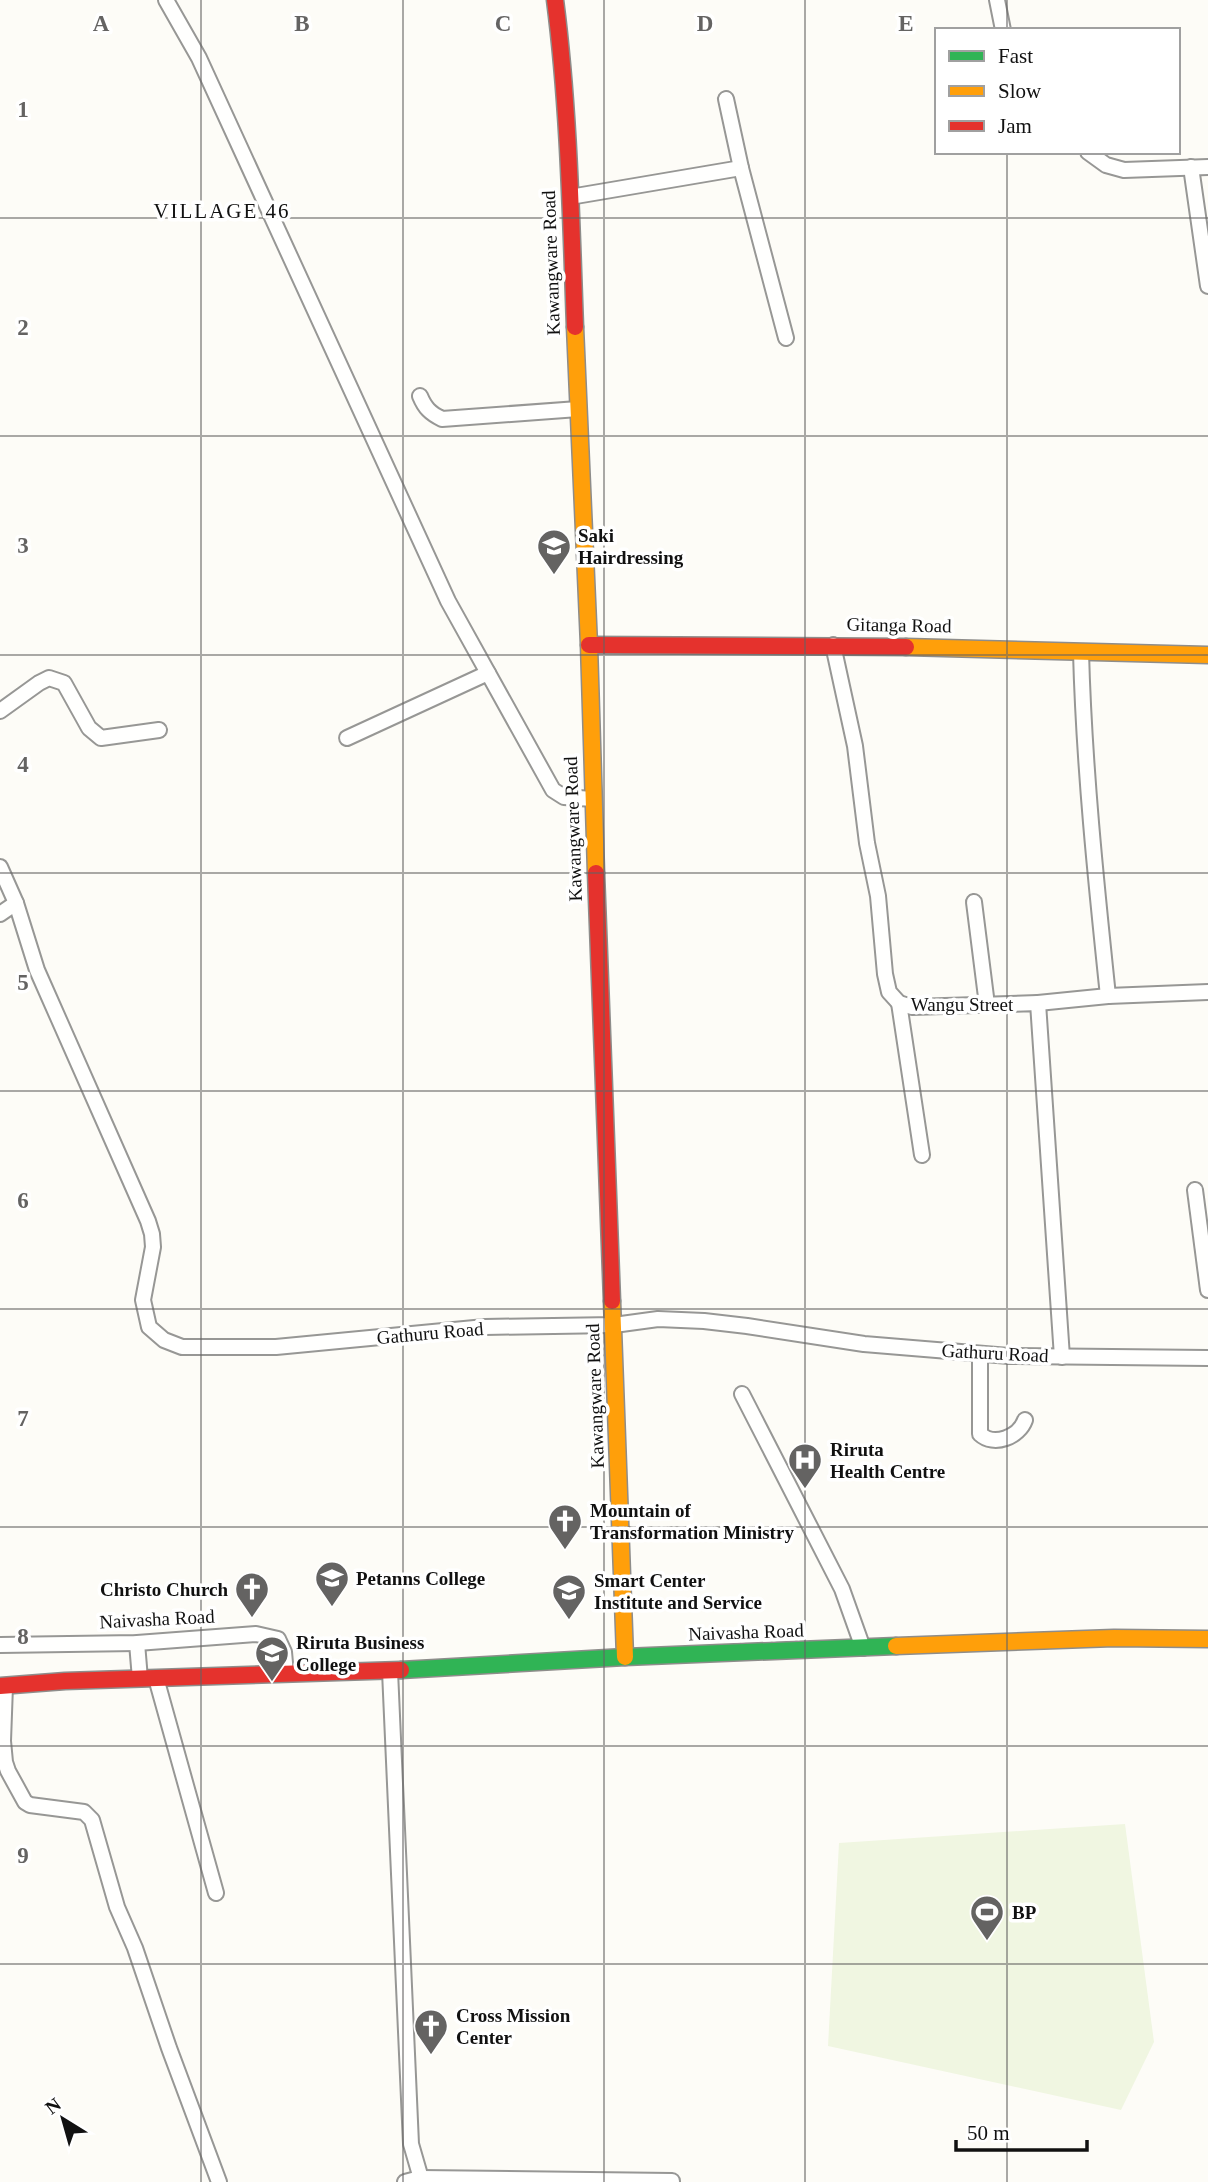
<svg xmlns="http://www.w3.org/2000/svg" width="1208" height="2182" font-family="Georgia,serif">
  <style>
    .pitch { fill: #f0f6e1 }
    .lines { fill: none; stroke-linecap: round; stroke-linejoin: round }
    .street-casing { stroke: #979795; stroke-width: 18 }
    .fast-casing { stroke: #8e8d8b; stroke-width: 19 }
    .slow-casing { stroke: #8e8d8b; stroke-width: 19 }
    .jam-casing { stroke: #8e8d8b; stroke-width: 19 }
    .street { stroke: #fffffe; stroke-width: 14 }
    .fast { stroke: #30b455; stroke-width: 16 }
    .slow { stroke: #ff9f0a; stroke-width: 16 }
    .jam { stroke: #e5322d; stroke-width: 16 }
    .grid { fill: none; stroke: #646362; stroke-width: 2; stroke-opacity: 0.55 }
    .labels { text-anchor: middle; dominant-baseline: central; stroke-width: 7; stroke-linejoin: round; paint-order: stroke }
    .street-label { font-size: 19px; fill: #111; stroke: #fff }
    .poi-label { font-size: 19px; font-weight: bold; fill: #111; stroke: #fff; text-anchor: start }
    .neighbourhood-label { font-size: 21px; letter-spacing: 2px; fill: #111; stroke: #fff }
    .grid-label { font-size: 23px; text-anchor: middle; font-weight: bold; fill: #646362; stroke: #fff; stroke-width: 7; stroke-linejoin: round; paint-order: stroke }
  </style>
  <rect width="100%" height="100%" fill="#fdfcf7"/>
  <polygon class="pitch" points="1125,1824 1154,2042 1121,2110 828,2046 839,1843"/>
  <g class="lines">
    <g class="street-casing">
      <g id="street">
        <polyline points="166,0 199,58 448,601 553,790 564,797 593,799"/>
        <polyline points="997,0 1003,30"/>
        <polyline points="1088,152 1106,165 1124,170 1208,167"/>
        <polyline points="1191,167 1208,286"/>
        <polyline points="741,168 786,338"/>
        <polyline points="570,197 741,168 726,99"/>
        <path d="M 420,396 C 425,408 430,413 442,419 L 578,409"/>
        <polyline points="833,645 855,746 867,843 878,896 885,974 889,992 899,1003 912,1007 1038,1003 1062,1357"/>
        <path d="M 1081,652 C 1084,766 1096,882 1108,996"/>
        <polyline points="0,711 39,683 49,678 64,683 89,728 101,738 159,730"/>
        <polyline points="347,738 488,673"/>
        <polyline points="0,867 16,903 37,970 148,1221 152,1234 153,1247 143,1300 149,1327 164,1340 182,1347 276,1347 485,1327 614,1325 658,1319 704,1321 747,1326 864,1344 1009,1356 1208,1358"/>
        <polyline points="974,902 987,1005"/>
        <polyline points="0,914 16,903"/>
        <polyline points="899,1003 922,1155"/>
        <polyline points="1038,1003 1108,996 1208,992"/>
        <polyline points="1195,1190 1208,1290"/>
        <path d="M 980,1354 L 980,1434 C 994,1447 1019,1437 1025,1420"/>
        <polyline points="742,1394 842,1589 863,1648"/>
        <polyline points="137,1643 140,1679"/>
        <polyline points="0,1645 137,1643 256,1634 278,1639 284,1652 286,1674"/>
        <polyline points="390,1671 411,2144 422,2182"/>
        <polyline points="156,1678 216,1893"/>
        <polyline points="5,1686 3,1741 5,1762 8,1771 25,1802 30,1805 84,1812 92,1820 117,1907 135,1948 169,2048 219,2182"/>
        <polyline points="405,2182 420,2178 672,2181"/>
      </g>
    </g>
    <g class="fast-casing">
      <polyline id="fast" points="401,1670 625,1657 896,1646"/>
    </g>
    <g class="slow-casing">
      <g id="slow">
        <polyline points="575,327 589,645 596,873"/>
        <polyline points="906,647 1208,655"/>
        <polyline points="612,1301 625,1657"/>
        <polyline points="896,1646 1114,1638 1208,1639"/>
      </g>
    </g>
    <g class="jam-casing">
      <g id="jam">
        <path d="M 555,0 C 569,108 571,218 575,327"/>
        <polyline points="589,645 906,647"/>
        <polyline points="596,873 612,1301"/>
        <polyline points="0,1686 65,1681 401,1670"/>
      </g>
    </g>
    <use href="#street" class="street"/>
    <use href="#fast" class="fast"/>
    <use href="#slow" class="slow"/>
    <use href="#jam" class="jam"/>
  </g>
  <path class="grid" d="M 201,0 L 201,2182M 403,0 L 403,2182M 604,0 L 604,2182M 805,0 L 805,2182M 1007,0 L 1007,30M 1007,152 L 1007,2182M 0,218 L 1208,218M 0,436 L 1208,436M 0,655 L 1208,655M 0,873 L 1208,873M 0,1091 L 1208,1091M 0,1309 L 1208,1309M 0,1527 L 1208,1527M 0,1746 L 1208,1746M 0,1964 L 1208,1964"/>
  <defs>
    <g id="university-pin" transform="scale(1.75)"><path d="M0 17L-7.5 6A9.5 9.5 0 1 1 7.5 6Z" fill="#646362" stroke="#fff"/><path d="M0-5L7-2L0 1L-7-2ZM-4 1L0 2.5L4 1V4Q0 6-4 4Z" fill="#fff"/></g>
    <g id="hospital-pin" transform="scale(1.75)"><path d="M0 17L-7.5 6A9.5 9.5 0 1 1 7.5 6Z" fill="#646362" stroke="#fff"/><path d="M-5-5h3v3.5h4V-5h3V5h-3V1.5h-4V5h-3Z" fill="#fff"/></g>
    <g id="church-pin" transform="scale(1.75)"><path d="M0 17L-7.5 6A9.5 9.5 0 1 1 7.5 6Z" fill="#646362" stroke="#fff"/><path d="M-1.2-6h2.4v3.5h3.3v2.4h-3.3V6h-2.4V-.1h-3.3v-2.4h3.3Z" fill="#fff"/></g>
    <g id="stadium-pin" transform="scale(1.75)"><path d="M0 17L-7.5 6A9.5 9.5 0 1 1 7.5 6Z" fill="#646362" stroke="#fff"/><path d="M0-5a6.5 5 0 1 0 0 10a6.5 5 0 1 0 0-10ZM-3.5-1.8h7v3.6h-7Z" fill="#fff"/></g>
  </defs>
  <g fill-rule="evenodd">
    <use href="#university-pin" x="554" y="546"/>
    <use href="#hospital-pin" x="805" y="1460"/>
    <use href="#church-pin" x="565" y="1521"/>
    <use href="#university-pin" x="332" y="1578"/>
    <use href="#church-pin" x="252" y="1589"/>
    <use href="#university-pin" x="569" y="1591"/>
    <use href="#university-pin" x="272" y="1653"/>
    <use href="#stadium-pin" x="987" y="1912"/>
    <use href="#church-pin" x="431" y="2026"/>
  </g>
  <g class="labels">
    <g class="street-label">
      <text transform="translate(551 263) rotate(-92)">Kawangware Road</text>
      <text transform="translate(899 625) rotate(1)">Gitanga Road</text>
      <text transform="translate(573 829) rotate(-92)">Kawangware Road</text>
      <text x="962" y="1004">Wangu Street</text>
      <text transform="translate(430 1333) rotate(-5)">Gathuru Road</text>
      <text transform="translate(995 1353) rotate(3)">Gathuru Road</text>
      <text transform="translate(595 1396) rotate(-92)">Kawangware Road</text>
      <text transform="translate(157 1619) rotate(-3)">Naivasha Road</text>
      <text transform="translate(746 1632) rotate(-2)">Naivasha Road</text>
    </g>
    <g class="poi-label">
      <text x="578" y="535">Saki<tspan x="578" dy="22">Hairdressing</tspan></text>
      <text x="830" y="1449">Riruta<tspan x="830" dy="22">Health Centre</tspan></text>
      <text x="590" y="1510">Mountain of<tspan x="590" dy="22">Transformation Ministry</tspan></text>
      <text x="356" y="1578">Petanns College</text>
      <text x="594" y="1580">Smart Center<tspan x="594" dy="22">Institute and Service</tspan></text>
      <text x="228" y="1589" text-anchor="end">Christo Church</text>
      <text x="296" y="1642">Riruta Business<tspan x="296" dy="22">College</tspan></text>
      <text x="1012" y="1912">BP</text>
      <text x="456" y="2015">Cross Mission<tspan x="456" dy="22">Center</tspan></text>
    </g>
    <g class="neighbourhood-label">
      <text x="222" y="211">VILLAGE 46</text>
    </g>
  </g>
  <g class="grid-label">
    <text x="101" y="31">A</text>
    <text x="302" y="31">B</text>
    <text x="503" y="31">C</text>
    <text x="705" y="31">D</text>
    <text x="906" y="31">E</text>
    <text x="23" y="117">1</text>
    <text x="23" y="335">2</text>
    <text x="23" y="553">3</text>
    <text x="23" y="772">4</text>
    <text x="23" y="990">5</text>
    <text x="23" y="1208">6</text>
    <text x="23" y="1426">7</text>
    <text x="23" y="1644">8</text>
    <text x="23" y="1863">9</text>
  </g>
  <rect x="935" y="28" width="245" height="126" fill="#ffffff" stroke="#a0a0a0" stroke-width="2"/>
  <rect x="949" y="51" width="35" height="10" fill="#30b455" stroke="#a0a0a0" stroke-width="2"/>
  <text x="998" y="63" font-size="21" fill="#111111">Fast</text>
  <rect x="949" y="86" width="35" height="10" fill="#ff9f0a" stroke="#a0a0a0" stroke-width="2"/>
  <text x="998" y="98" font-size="21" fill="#111111">Slow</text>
  <rect x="949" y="121" width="35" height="10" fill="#e5322d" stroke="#a0a0a0" stroke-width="2"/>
  <text x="998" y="133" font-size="21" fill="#111111">Jam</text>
  <g transform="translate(63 2119) rotate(323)" stroke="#ffffff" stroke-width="5" paint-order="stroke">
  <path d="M0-5L12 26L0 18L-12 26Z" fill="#111111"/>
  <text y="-10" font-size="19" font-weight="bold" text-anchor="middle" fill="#111111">N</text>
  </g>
  <path d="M956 2140v10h131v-10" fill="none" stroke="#111111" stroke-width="3.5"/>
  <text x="967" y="2140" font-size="21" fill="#111111" stroke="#ffffff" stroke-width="5" paint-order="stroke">50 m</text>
</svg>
